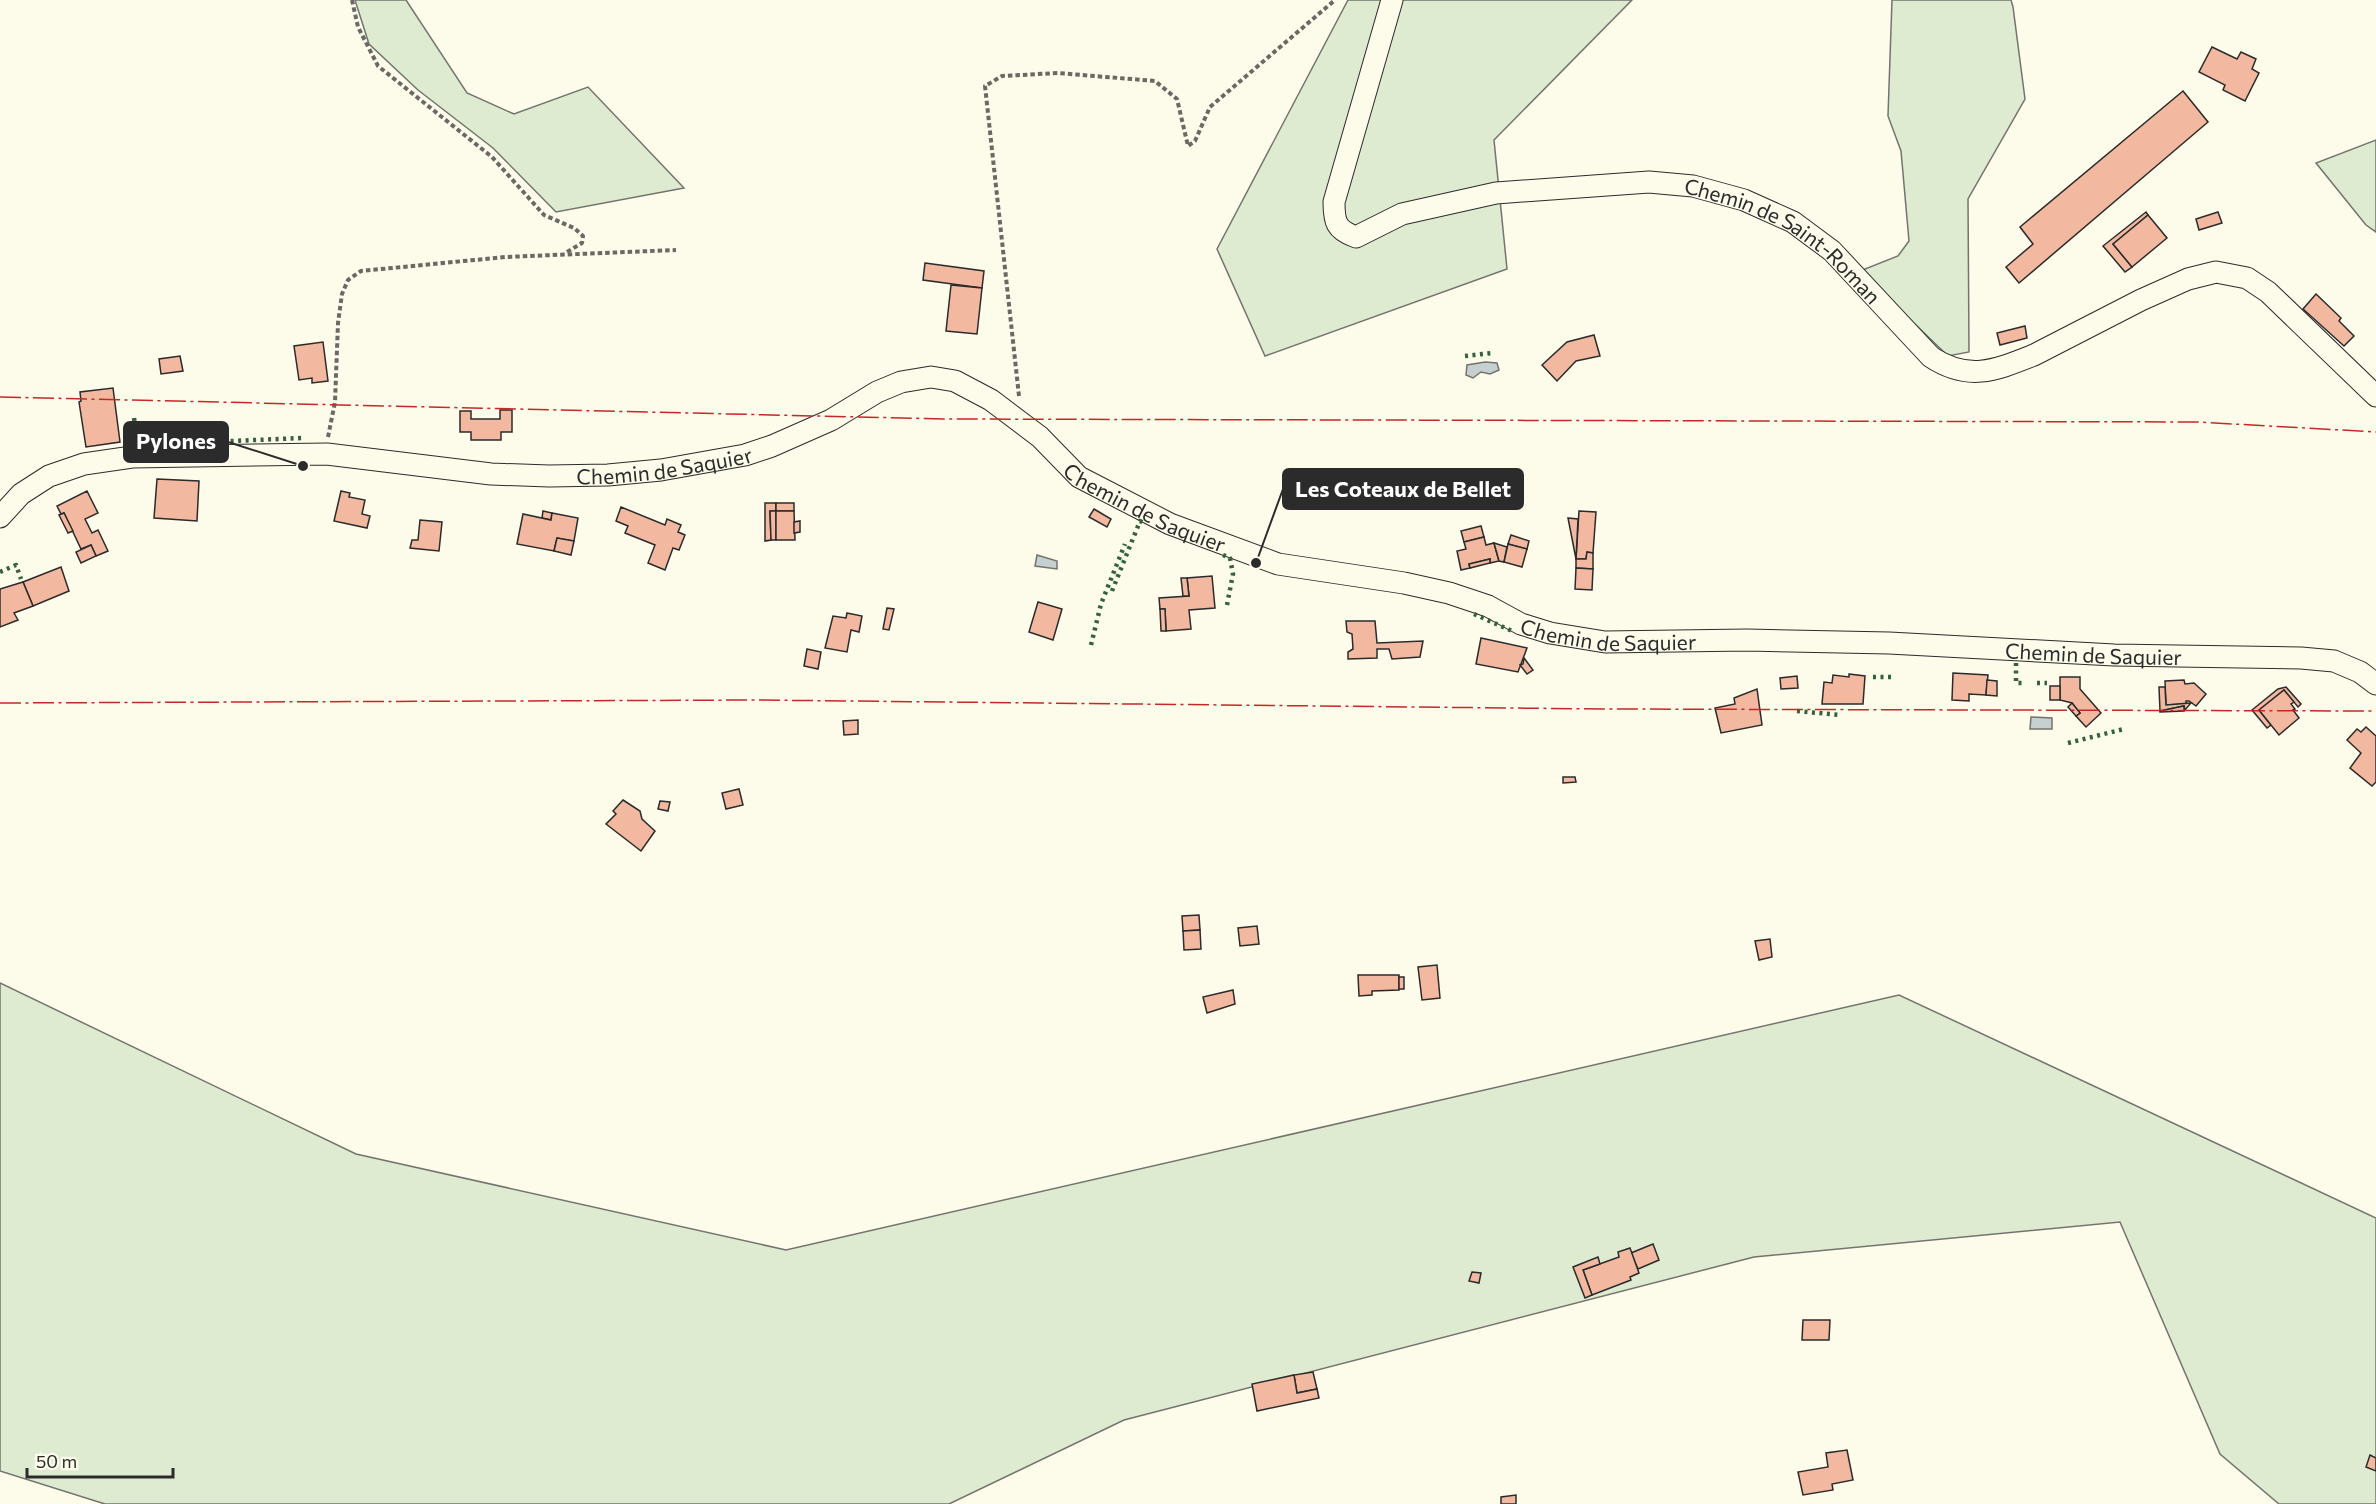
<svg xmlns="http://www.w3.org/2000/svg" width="2376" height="1504" font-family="Commissioner,sans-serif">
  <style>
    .green { fill: #deebd1; stroke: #74746e; stroke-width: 1.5 }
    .water { fill: #c7d0d0; stroke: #74746e; stroke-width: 1.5 }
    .building { fill: #f2b8a0; stroke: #2b2b2b; stroke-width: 1.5 }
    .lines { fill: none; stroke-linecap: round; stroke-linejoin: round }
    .minor-casing { stroke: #2b2b2b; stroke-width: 23 }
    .path { stroke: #6a6964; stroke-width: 4; stroke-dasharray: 4.5 3; stroke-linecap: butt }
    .minor { stroke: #fdfbea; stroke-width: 21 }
    .hedge { stroke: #34623c; stroke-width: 4.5; stroke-dasharray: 3 4.5; stroke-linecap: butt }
    .power { stroke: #c62828; stroke-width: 1.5; stroke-dasharray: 21 4.5 3 4.5; stroke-linecap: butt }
    .labels { text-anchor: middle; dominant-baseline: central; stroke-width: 4.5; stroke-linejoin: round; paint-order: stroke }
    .street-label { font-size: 21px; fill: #2b2b2b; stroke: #fdfbea }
    .leader { fill: none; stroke: #2b2b2b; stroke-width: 2 }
    .callout-dot { fill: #2b2b2b; stroke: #fdfbea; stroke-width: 2 }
    .callout { fill: #2b2b2b; stroke: #2b2b2b; stroke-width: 2 }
    .callout-label { font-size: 22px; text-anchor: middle; font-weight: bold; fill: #fff }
  </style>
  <rect width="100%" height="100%" fill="#fdfbea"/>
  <g class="green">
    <polygon points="355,0 406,0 467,93 514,114 588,87 684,188 556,212 493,148 418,90 369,44"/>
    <polygon points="1348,0 1632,0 1494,140 1507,269 1265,356 1217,249"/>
    <polygon points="1892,0 2011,0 2013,7 2025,99 1968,199 1969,352 1948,356 1860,271 1898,256 1909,241 1901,151 1888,116"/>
    <polygon points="2376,140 2376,232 2366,225 2316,163"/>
    <polygon points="0,983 356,1154 786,1250 1899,995 2376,1218 2376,1504 2279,1504 2220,1454 2120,1222 1754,1257 1124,1420 949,1504 105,1504 0,1471"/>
  </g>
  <g class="water">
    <polygon points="1485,362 1497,363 1499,370 1490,374 1481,372 1473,378 1466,375 1467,365"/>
    <polygon points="1037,555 1057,561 1057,569 1035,566"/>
    <polygon points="2031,717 2052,718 2052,729 2030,729"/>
  </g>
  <g class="building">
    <polygon points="2212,47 2237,59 2241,52 2256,59 2252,69 2259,73 2245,101 2223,90 2225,85 2199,72"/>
    <polygon points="2183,91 2208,122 2019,283 2006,267 2033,244 2020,227"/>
    <polygon points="2146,212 2148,215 2113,244 2132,267 2125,272 2103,246"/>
    <polygon points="2218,212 2222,223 2199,230 2196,219"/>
    <polygon points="2148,215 2167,238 2132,267 2113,244"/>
    <polygon points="925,263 984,271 982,288 923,280"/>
    <polygon points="951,285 982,288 977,334 946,331"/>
    <polygon points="2316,294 2341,318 2339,321 2354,336 2344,346 2303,309"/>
    <polygon points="2025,326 2027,338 2000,345 1997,333"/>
    <polygon points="1594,335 1600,356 1576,361 1557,381 1542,365 1567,342"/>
    <polygon points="323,342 328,381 312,383 312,378 299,380 294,346"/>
    <polygon points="180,356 183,371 161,374 159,359"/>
    <polygon points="113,388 120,442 86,447 79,402 81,401 80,392"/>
    <polygon points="500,410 512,410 512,432 501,432 501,440 471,440 471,432 460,432 460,411 471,411 471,419 500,419"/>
    <polygon points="157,479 199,481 197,521 154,518"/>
    <polygon points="87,491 98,513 85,519 92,533 98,530 108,551 96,556 91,545 81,549 64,513 61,514 57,506"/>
    <polygon points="341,491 350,493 349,497 365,500 362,514 370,516 367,528 334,521"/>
    <polygon points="765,503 776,503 776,511 770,511 771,540 765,541"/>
    <rect x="776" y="503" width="18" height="8"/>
    <polygon points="621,507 665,525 667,519 681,525 678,532 685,535 679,550 673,548 665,570 648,563 655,545 625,533 628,526 616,521"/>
    <polygon points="1094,509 1111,519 1107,527 1089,517"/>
    <polygon points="543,511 552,513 551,520 542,518"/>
    <polygon points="770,511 776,511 776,540 771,540"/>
    <polygon points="776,511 794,511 795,540 776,540"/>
    <polygon points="1579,511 1596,512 1593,553 1587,552 1586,559 1576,559"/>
    <polygon points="64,513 73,531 68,533 59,515"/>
    <polygon points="552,513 578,518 574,541 557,538 554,551 517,544 523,514 551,520"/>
    <polygon points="1568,518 1578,519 1576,559"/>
    <polygon points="420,520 442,522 439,551 410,548 412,540 418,540"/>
    <polygon points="800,521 800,532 794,533 794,522"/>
    <polygon points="1481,526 1484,537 1464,542 1461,531"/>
    <polygon points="1511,535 1529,541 1527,549 1508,544"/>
    <polygon points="1484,537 1486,545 1494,543 1499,561 1490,563 1490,559 1469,564 1470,568 1461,570 1457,551 1466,549 1464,542"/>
    <polygon points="557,538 574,541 571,555 554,551"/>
    <polygon points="1494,543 1507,547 1504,562 1499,561"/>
    <polygon points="1508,544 1527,549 1522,567 1504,562"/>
    <polygon points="91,545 96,556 81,563 76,552"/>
    <polygon points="1587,552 1593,553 1593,569 1576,568 1576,559 1586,559"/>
    <polygon points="1490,559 1490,563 1470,568 1469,564"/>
    <polygon points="61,567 69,591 33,606 23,582"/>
    <polygon points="1576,568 1593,569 1592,590 1575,589"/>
    <polygon points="1212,576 1215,608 1189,610 1191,629 1166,631 1165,609 1160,609 1159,598 1189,596 1187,578"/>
    <polygon points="1181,578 1187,578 1189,596 1183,596"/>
    <polygon points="23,582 33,606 14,613 18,620 0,627 0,589"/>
    <polygon points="1038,602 1062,609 1053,640 1029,632"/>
    <polygon points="887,608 894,609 889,630 883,629"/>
    <polygon points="1160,609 1165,609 1166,631 1161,631"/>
    <polygon points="847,613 862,616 859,632 851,630 847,652 825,648 833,616 846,618"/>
    <polygon points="1346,621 1375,621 1377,643 1423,641 1420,657 1392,659 1389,649 1377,649 1377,658 1348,659 1348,652 1353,649 1352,634 1347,632"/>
    <polygon points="1481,638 1527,648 1518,672 1476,664"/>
    <polygon points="807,649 821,652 818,669 804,666"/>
    <polygon points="1524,658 1533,670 1527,674 1520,665 1523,664"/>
    <polygon points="1953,673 1988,675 1986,695 1969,694 1969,701 1952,700"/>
    <polygon points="1849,674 1865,676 1863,704 1822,704 1824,682 1832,683 1833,675 1849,677"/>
    <polygon points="1797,676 1798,688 1781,689 1780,678"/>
    <polygon points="2060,677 2080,677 2080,689 2101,713 2086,727 2076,716 2080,713 2072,703 2060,700"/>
    <polygon points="1987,680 1997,681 1997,696 1986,695"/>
    <polygon points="2184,680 2185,684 2194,683 2206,694 2196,706 2189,701 2186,701 2186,704 2166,705 2165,681"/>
    <rect x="2050" y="686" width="10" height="14"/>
    <polygon points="2159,687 2165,687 2166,705 2191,703 2185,710 2184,706 2160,711"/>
    <polygon points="2286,687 2301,704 2298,707 2284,690 2259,710 2271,725 2267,728 2252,710 2278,689"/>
    <polygon points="1757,689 1762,725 1721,733 1715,708 1735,704 1734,698"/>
    <polygon points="2284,690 2294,702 2291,704 2295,709 2293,710 2299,718 2279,735 2259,710"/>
    <polygon points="2072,703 2080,713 2076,716 2068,707"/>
    <polygon points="2184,706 2184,711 2160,712 2160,711"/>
    <polygon points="858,720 858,734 844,735 843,721"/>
    <polygon points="2366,727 2376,736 2376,782 2372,786 2350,768 2361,753 2347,740 2357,729 2361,732"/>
    <polygon points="1563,777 1575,777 1576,782 1563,783"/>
    <polygon points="739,789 743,805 726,809 722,793"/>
    <polygon points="623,800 640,811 642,819 655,831 641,851 606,824 616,814 613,811"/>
    <polygon points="660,801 670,802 668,811 658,809"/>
    <polygon points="1199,915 1200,930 1183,931 1182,916"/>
    <polygon points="1257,926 1259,944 1240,946 1238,928"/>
    <polygon points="1200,930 1201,949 1184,950 1183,931"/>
    <polygon points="1770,939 1772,957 1759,960 1755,941"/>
    <polygon points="1437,965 1440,998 1422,1000 1418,967"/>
    <polygon points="1358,975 1399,975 1399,990 1372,991 1372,995 1359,996"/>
    <rect x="1399" y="977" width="5" height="12"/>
    <polygon points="1233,990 1235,1004 1207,1013 1203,997"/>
    <polygon points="1653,1244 1659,1260 1638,1269 1631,1253"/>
    <polygon points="1630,1248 1639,1273 1630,1277 1631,1280 1592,1295 1583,1270 1619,1257 1618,1252"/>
    <polygon points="1598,1257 1600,1264 1583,1270 1592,1295 1585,1298 1573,1267"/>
    <polygon points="1472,1272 1481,1273 1479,1283 1469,1281"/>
    <polygon points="1803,1320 1830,1320 1829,1340 1802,1340"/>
    <polygon points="1313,1372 1317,1389 1297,1393 1294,1375"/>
    <polygon points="1294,1375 1297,1393 1317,1389 1319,1398 1257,1411 1252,1384"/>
    <polygon points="1847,1450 1853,1480 1832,1484 1833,1490 1803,1495 1798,1472 1828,1467 1826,1453"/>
    <polygon points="2370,1455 2376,1458 2376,1471 2366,1467"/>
    <polygon points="1516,1495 1516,1504 1501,1504 1501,1497"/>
  </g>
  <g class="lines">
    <g class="minor-casing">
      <g id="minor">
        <path id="s1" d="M 1392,0 L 1334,202 C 1334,222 1336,230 1356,237 L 1402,214 L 1496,193 L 1649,182 L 1693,186 L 1744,200 L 1793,222 L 1832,251 L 1931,357 C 1969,382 1996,370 2034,355 L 2141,300 L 2188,279 L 2216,272 L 2247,278 L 2268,292 L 2376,396"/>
        <path id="s2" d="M 0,517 L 21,494 L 49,476 L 84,464 L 132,457 L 327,454 L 491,474 L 549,476 L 608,475 L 661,470 L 745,455 L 772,446 L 831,420 L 877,392 L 901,382 L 931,377 L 955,381 L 991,400 L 1040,437 L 1079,477 L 1170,524 L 1278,564 L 1404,583 L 1449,593 L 1488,606 L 1521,624 L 1550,633 L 1605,642 L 1747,640 L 1889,643 L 2114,655 L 2301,658 L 2334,661 L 2360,672 L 2376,684"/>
      </g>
    </g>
    <g class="path">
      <polyline points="352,0 358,27 378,66 492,157 544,215 574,228 583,236 582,243 567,252"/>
      <polyline points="1019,396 985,86 1002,76 1058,73 1155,81 1177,99 1188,146 1195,141 1210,107 1335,0"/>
      <polyline points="328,437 335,402 338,323 342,294 348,280 361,271 505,257 676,250"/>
    </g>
    <use href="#minor" class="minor"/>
    <g class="hedge">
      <polyline points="1465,356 1492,353"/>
      <polyline points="134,418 138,445 302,438"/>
      <polyline points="1223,555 1230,558 1233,574 1227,605"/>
      <polyline points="0,572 16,565 21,579"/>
      <polyline points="1112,591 1140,521 1146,524"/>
      <polyline points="1474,614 1512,631"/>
      <polyline points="1091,645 1101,604 1125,544"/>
      <polyline points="2016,663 2016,683 2026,683"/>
      <polyline points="1873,677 1893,677"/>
      <polyline points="2037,683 2047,683"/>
      <polyline points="1797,711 1840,715"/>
      <polyline points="2068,743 2124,729"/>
    </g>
    <g class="power">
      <polyline points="0,397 946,419 2198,422 2376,432"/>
      <polyline points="0,703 756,700 1603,709 2376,711"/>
    </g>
  </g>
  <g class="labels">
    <g class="street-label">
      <text stroke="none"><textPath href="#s1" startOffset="708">Chemin de Saint-Roman</textPath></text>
      <text stroke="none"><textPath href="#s2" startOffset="684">Chemin de Saquier</textPath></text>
      <text stroke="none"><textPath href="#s2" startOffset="1224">Chemin de Saquier</textPath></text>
      <text stroke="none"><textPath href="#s2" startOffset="1710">Chemin de Saquier</textPath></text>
      <text stroke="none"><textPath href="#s2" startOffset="2196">Chemin de Saquier</textPath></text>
    </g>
  </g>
  <path class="leader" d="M303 466L228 442M1256 563L1283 489"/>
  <g class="callout-dot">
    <circle cx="303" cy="466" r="6"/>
    <circle cx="1256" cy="563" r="6"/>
  </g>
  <g class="callout">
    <rect x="124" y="422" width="104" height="40" rx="6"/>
    <rect x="1283" y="469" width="240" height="40" rx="6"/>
  </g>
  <g class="callout-label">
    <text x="176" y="449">Pylones</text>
    <text x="1403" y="497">Les Coteaux de Bellet</text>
  </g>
  <path d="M27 1468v9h146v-9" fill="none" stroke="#2b2b2b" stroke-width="3"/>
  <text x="36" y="1468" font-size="18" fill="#2b2b2b" stroke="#fdfbea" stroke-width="4.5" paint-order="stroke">50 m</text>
</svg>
